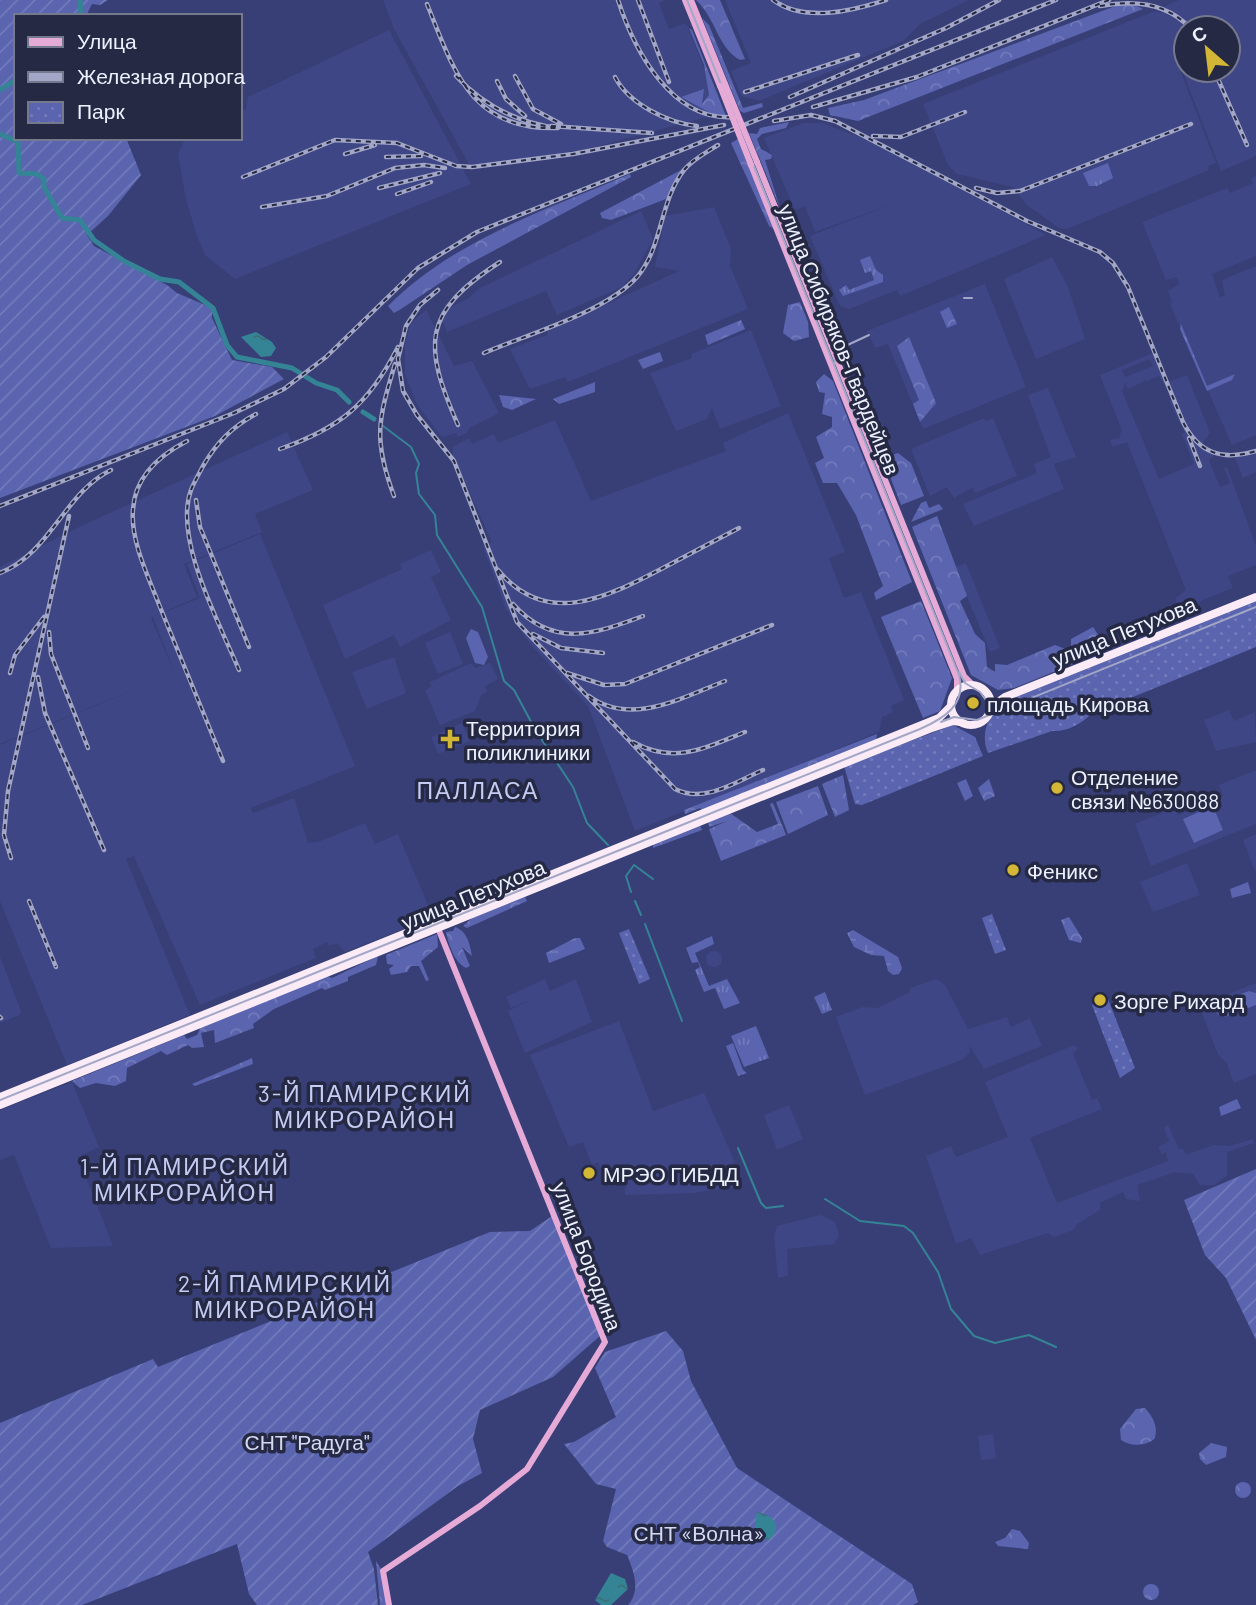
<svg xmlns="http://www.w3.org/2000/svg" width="1256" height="1605" font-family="Barlow,sans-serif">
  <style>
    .built { fill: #3e4685; fill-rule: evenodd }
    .grass { fill: url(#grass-tufts) }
    .forest { fill: url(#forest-crowns) }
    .wetland { fill: url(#wetland-marsh) }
    .park { fill: url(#park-dots) }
    .garden { fill: url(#garden-furrows) }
    .pitch { fill: #5a64af }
    .water { fill: url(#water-ripples) }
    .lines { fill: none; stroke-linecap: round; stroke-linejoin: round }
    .stream { stroke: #358496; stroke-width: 2 }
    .river { stroke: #358496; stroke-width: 5 }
    .secondary { stroke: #e6aad7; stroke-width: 6 }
    .trunk { stroke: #faebf6; stroke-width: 8 }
    .tram { stroke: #a3a7c7; stroke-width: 2 }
    .rail-casing { stroke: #a3a7c7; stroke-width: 4.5 }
    .rail { stroke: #252943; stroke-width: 2; stroke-dasharray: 5; stroke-linecap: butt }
    .secondary-bridge { stroke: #e6aad7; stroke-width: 6 }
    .poi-dot { fill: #d3b635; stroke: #252943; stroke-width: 2.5 }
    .labels { text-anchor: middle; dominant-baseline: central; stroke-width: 7; stroke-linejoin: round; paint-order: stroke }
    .street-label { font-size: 21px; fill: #eef1ff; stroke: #252943 }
    .poi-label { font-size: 21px; fill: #eef1ff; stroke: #252943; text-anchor: start }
    .park-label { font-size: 21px; fill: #d4daf1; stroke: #252943 }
    .neighbourhood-label { font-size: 23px; letter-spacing: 2px; fill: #c4ccf4; stroke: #252943 }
  </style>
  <defs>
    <pattern id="grass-tufts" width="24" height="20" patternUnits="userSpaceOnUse" patternTransform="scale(1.75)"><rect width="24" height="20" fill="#5a64af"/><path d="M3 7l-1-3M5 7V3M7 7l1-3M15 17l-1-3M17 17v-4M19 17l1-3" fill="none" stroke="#727bbb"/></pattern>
    <pattern id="forest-crowns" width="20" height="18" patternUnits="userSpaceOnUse" patternTransform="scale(1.75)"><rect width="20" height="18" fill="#5a64af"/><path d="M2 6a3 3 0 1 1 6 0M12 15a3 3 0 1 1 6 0" fill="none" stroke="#727bbb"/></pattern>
    <pattern id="wetland-marsh" width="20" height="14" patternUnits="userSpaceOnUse" patternTransform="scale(1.75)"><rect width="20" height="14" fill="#5a64af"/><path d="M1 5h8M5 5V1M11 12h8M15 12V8" fill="none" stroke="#727bbb"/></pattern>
    <pattern id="park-dots" width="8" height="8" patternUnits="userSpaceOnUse" patternTransform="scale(1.75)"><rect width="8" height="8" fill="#5a64af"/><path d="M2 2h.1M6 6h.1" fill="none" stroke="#727bbb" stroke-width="1.8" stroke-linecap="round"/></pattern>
    <pattern id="garden-furrows" width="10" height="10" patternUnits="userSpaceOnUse" patternTransform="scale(1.75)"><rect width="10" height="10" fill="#5a64af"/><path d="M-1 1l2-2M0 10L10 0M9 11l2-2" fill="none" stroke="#727bbb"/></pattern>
    <pattern id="water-ripples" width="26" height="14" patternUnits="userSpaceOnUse" patternTransform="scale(1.75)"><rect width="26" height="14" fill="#358496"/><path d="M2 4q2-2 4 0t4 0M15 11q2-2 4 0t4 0" fill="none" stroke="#3c6c78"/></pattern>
  </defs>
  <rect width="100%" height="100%" fill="#383f77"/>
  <g class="built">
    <polygon points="383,0 665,0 659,3 669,29 686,23 722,113 587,149 497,163 469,164 394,29"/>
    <polygon points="725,0 969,0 920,24 903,41 759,101 741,96 731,71 751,63"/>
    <polygon points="1179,0 1256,0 1256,156 1221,171 1182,70 1228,70 1228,28 1188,28 1176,17 1187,28 1186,67 1180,70 1216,163 1208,166 1209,170 1067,229 1059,228 1027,205 1013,187 957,174 948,165 923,104 1155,11 1175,17 1156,10"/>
    <polygon points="389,30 471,184 235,279 206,256 198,239 186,200 178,154 185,138 240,138 240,112 246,109 248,97"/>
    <polygon points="803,123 822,123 878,144 1046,235 900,296 897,290 849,309 840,306 810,236 893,204 815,232 805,206 795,210 764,138"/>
    <polygon points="1256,176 1256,256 1212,274 1220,298 1225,295 1222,280 1256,266 1256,435 1232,445 1170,304 1172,302 1168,291 1179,284 1177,277 1166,280 1142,222 1227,188 1230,193 1253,183 1251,178"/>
    <polygon points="714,207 731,249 730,266 748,309 568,382 565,377 530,389 510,349 547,335 548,331 679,271 655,267 665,216"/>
    <polygon points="641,211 653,239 634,274 622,287 557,315 546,291 447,332 442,320 447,309 469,298 478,289"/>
    <polygon points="1052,257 1068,287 1085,339 1036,359 1004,279"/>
    <polygon points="985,284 1026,387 923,429 888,344 875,348 867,331"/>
    <polygon points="426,310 454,366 472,361 499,413 469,428 467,433 458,437 456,433 443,437 440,435 417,404 405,375 405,343 411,323"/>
    <polygon points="751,330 781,406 720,429 712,408 707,419 676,431 650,373 692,358 691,354"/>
    <path d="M 1153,353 L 1165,383 L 1187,375 L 1210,433 L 1201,445 L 1216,454 L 1209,460 L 1220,487 L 1230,483 L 1224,468 L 1227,467 L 1256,546 L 1256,565 L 1228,576 L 1233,588 L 1176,611 L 1176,598 L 1186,590 L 1127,442 L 1113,447 L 1110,440 L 1119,438 L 1122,430 L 1100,375 ZM 1150,359 L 1153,366 L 1125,377 L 1122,370 ZM 1159,376 L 1173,399 L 1169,401 L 1185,432 L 1182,434 L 1194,464 L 1159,479 L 1122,391 L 1125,383 L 1128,389 L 1143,382 L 1144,379 L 1146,381 Z"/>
    <polygon points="1048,388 1076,457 1054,464 1064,489 974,526 963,504 1037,473 1034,464 1051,457 1028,395"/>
    <polygon points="788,413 845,552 829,558 844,598 861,592 904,700 891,706 893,712 882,717 879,732 635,831 588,706 530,644 506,609 483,546 492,542 453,456 453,447 469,438 472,444 494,434 498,443 555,420 591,501 726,451 723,443"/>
    <polygon points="984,418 986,421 993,418 1017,476 975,493 973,487 954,498 947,487 930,496 911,449"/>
    <polygon points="287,432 313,490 255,514 262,532 184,564 197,597 151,618 175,674 153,617 200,598 187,564 260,534 355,766 251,808 253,813 294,798 308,843 318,842 365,823 375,844 398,834 433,917 345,952 337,943 329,946 327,942 313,949 316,958 200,1005 134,856 126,859 190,1015 67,1065 0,901 0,745 173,674 0,744 0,567 77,528"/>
    <polygon points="1256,448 1256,472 1243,478 1234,455"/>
    <polygon points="431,550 441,572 431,577 451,620 400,647 394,635 345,659 323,605 402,569 400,564"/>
    <polygon points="966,563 1000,648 990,652 955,567"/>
    <polygon points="450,632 463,664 438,674 425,643"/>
    <polygon points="394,657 406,693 367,709 352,672"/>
    <polygon points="471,663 475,668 490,663 498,679 485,686 487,692 482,694 475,711 440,725 425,690 431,687 430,682"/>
    <polygon points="1229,710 1234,721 1255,712 1256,742 1216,751 1204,720"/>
    <polygon points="462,723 470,741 438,754 431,737"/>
    <polygon points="1256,770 1256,824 1151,866 1135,824 1174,808 1178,815 1223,796 1219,785"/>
    <polygon points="1256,834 1256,871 1255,871 1243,840"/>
    <polygon points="1187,863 1200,895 1153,912 1140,882"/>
    <circle cx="714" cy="959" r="8"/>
    <polygon points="0,957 21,1011 19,1015 0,1023"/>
    <polygon points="545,979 550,991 576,979 592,1022 525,1053 508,1011 530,1000 511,1008 506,997"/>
    <polygon points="936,979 945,985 968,1029 1007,1017 1011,1027 1030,1018 1042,1046 984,1069 969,1045 970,1052 962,1060 865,1095 836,1017 863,1007 878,1008 910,992 910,988"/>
    <polygon points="1256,983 1256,1074 1234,1083 1227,1064 1218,1054 1199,1006"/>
    <polygon points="619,1021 653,1111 704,1093 735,1162 732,1164 741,1186 694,1193 625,1195 625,1185 607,1186 598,1162 592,1165 583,1142 569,1147 530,1055"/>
    <polygon points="1074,1045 1078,1048 1073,1054 1092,1100 1097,1098 1102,1109 1030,1138 1057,1203 1168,1161 1166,1152 1162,1154 1158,1147 1169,1141 1164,1128 1168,1125 1179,1149 1183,1149 1186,1155 1213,1145 1230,1146 1253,1139 1254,1143 1227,1152 1227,1176 1214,1185 1200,1185 1193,1174 1175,1172 1137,1185 1140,1201 1126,1199 1123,1192 1100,1203 1100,1210 1077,1224 1073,1230 1054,1237 1048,1233 980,1255 971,1238 956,1244 926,1156 951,1146 956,1157 1008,1137 985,1082"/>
    <polygon points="72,1082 99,1147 78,1157 113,1246 51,1248 14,1155 0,1160 0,1110"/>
    <polygon points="789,1105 803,1139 777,1150 764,1115"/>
    <polygon points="821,1215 835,1222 839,1235 834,1244 787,1249 788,1276 778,1278 774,1237 777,1226"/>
    <polygon points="993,1434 996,1458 981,1460 978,1436"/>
  </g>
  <g class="grass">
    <polygon points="1108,163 1113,178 1097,186 1089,186 1083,173"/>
    <polygon points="870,256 876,270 883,275 883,282 843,296 839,290 846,285 849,290 874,280 871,271 865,273 860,260"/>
    <polygon points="712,936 714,944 695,953 709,986 727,979 740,1003 724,1009 715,988 704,992 695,970 700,967 698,962 692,963 686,948"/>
    <polygon points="825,992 832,1010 822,1014 814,997"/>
    <polygon points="756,1026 769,1058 744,1067 731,1036"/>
    <polygon points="733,1043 743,1070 747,1073 738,1076 726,1046"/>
  </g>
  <g class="forest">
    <path d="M 696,0 L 720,0 L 745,59 L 740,60 C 717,47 717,20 696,0 Z"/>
    <polygon points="1118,5 1135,5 1143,9 858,121 830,115 828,108 864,100"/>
    <polygon points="702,18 709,25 743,108 762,103 763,107 744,113 740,111"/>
    <polygon points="689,28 692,30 726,116 712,114 681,97 704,89 702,104 709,95 704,65"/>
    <polygon points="789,122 786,128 762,134 757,139 761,149 772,155 771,159 765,160 780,208 749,133 757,134 760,128"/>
    <polygon points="738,139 774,229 769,226 731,143"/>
    <polygon points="681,170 666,199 611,220 602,218 600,213"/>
    <path d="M 630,174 L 631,177 L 467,265 L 401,309 L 394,313 L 388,306 C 455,239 544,211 630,174 Z"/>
    <polygon points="800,302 808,322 809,337 794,341 783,333 788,305"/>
    <polygon points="949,307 957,324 947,328 940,312"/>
    <polygon points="741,320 745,329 708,345 705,335"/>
    <polygon points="1181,324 1207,386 1235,374 1232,380 1207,391 1180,329"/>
    <polygon points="909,337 936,403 920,422 913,404 919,400 897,346"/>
    <polygon points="660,352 663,361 643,369 638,360"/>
    <polygon points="824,374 833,381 912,582 876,600 874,593 883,586 856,515 837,483 823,483 815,463 824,458 816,437 832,427 832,417 822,414 825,393 819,392 816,382"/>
    <polygon points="595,382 595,392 559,404 553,399"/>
    <polygon points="499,395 536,399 512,410 503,407"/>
    <polygon points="898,453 911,463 924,496 901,505 883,458"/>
    <polygon points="926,501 929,508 939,504 943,509 911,522 921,503"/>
    <polygon points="937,516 967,596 960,601 975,634 985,643 987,667 995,672 995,664 1007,665 1055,645 1071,651 1071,639 1093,627 1105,645 1102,652 1014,688 998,690 971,675 912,527"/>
    <polygon points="921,601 952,678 940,711 923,718 881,617"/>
    <polygon points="877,734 876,740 703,811 700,808 685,814 684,810"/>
    <polygon points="843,775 849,810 835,817 822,784"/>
    <polygon points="989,779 995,796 984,801 978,788"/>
    <polygon points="818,786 828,815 788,834 776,802"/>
    <polygon points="773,803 786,835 721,861 709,829 727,821 709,827 708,821 730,813 757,832 778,824 770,804"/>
    <polygon points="700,825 702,830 653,848 653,844"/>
    <polygon points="525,897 527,901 467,928 463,926 472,918"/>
    <polygon points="1069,917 1082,938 1081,943 1069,940 1061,920"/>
    <path d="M 455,927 C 467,931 470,944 472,956 L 462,947 L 470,966 L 466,968 C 454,962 449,945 446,932 L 453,931 Z"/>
    <polygon points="437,934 438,947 421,961 429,980 426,981 419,966 411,966 407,972 391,975 389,969 394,965 387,964 386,955"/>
    <polygon points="378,956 376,965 348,977 348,981 325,990 322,988 274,1009 253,1024 254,1028 215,1043 214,1030 201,1033 204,1047 192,1048 188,1045 167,1055 161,1051 127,1068 126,1081 115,1086 96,1083 80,1088 72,1081 184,1035 187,1039 197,1035 201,1027 327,976 332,978"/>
    <polygon points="252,1058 253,1064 195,1086 192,1084"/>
    <path d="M 1145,1408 C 1153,1417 1158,1426 1155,1438 C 1148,1446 1130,1447 1121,1440 L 1120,1429 L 1136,1409 Z"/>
    <polygon points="1211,1443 1227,1447 1226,1457 1206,1465 1200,1459 1199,1453"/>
    <circle cx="1243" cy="1490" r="8"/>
    <polygon points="1012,1529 1020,1531 1029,1543 1028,1549 998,1546 995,1542 1005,1538"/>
    <polygon points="376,1561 382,1571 387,1605 380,1605"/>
    <circle cx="1151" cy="1592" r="8"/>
  </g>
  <g class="wetland">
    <polygon points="853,930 898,957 902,968 899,974 893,975 888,971 884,956 871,955 854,947 847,933"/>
    <polygon points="575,938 580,938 585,949 549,963 546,953"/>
  </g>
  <g class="park">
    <path d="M 1256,599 L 1256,647 L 1091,714 C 1081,724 1067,732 1052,731 L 988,753 C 980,735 988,716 1001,702 Z"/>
    <polygon points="953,725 975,737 983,756 862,805 855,804 844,766"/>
    <polygon points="992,914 1006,950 995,954 982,918"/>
    <polygon points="629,929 650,979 639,984 619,933"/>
    <polygon points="1108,999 1135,1068 1120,1078 1092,1005"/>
  </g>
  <g class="garden">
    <polygon points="0,0 108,0 100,5 92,4 86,16 16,16 16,138 126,138 141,175 108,216 87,235 94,246 167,285 177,293 212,308 212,318 232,360 272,367 284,379 215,416 0,498"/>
    <polygon points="1256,1169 1256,1340 1226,1278 1205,1255 1184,1200"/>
    <polygon points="552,1216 600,1336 553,1377 480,1410 473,1439 482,1473 458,1486 368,1552 374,1569 378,1605 257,1605 249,1594 237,1544 82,1605 0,1605 0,1423 153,1359 158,1367 490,1232 530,1231"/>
    <path d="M 666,1331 L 683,1351 L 691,1381 L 737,1468 L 912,1584 L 918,1602 L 913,1605 L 628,1605 C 641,1590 634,1572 627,1555 L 607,1547 L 603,1541 L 616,1489 L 596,1484 L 564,1444 L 574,1442 L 616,1417 L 595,1368 L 605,1352 Z"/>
  </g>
  <g class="pitch">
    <polygon points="471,629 478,632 488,657 484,665 475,663 466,638"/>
    <polygon points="966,779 973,796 965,801 957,783"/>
    <polygon points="1213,806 1223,830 1194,843 1183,819"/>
    <polygon points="1248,882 1251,893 1232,898 1230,889"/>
    <polygon points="1249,991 1256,993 1256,1005 1225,1017 1218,1015 1216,1008 1219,1002"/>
    <polygon points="1237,1099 1241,1108 1221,1116 1219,1107"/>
  </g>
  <g class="water">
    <polygon points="256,332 272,342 276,348 271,356 261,357 241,337"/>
    <path d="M 757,1512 C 773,1515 784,1526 769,1540 L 754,1536 Z"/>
    <polygon points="611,1573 625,1579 628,1589 611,1605 601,1605 595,1600"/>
  </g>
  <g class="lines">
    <g class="stream">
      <polyline points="383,426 411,447 419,464 416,473 419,494 435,515 437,535 482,607 504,681 514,690 536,731 573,787 587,823 608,845"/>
      <polyline points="631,892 626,876 634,865 653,879"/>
      <polyline points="635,901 641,915"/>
      <polyline points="645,924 682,1021"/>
      <polyline points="738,1148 761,1203 766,1208 783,1206"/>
      <polyline points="825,1199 860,1221 904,1226 913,1233 938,1272 951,1309 974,1336 995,1343 1029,1335 1056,1347"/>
    </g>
    <g class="river">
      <polyline points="80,0 81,16"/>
      <polyline points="0,90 16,80"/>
      <polyline points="0,134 18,142 19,173 37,174 44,179 44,187 62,218 80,220 94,240 124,261 160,279 179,282 213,308 227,345 237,357 292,368 316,383 337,390 349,402"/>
      <polyline points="363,412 374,419"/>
    </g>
    <g class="secondary">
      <polyline points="685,0 720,86"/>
      <polyline points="691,0 725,84"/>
      <polyline points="757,162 964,676 973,685"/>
      <polyline points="751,165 957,679 957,692"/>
      <polyline points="389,1605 383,1571 480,1506 527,1469 605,1342 438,928"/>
    </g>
    <g class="trunk">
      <circle cx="971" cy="705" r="20"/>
      <polyline points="991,707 1005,697 1256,597"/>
      <polyline points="0,1097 939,718 951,706"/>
      <polyline points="0,1105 929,729 953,721 961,722"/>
    </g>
    <g class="tram">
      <polyline points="964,298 972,298"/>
      <polyline points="834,364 839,349 869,335"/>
      <polyline points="959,672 965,683 980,692 991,707 1005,706"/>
      <polyline points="941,722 954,717 977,720 1256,607"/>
      <path d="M 0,1100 L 920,729 C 943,719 967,705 959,675 L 687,0"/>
    </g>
    <g class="rail-casing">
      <g id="rail">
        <path d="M 618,0 C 634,50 672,122 734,117"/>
        <polyline points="638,0 669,82"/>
        <path d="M 773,0 C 804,23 852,11 886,0"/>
        <path d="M 427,4 C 454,71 471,131 558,128 C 518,123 484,106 456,76"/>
        <path d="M 1100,6 C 1133,0 1166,2 1190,28"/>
        <polyline points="1214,70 1247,145"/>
        <polyline points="515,76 533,109 561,124"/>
        <path d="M 615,77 C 629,104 668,123 697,126"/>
        <polyline points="497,81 506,99 525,116"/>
        <polyline points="745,92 858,55"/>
        <polyline points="790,97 946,28 999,0"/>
        <polyline points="813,107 917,77 1109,0"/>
        <path d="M 774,121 L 811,115 L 835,121 L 1027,221 L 1100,252 L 1113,263 L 1128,287 L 1183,422 C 1199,454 1223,461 1256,451"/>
        <polyline points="551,126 652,133"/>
        <polyline points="873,136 901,137 965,112"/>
        <polyline points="345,154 375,145"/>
        <polyline points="386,157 421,156"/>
        <polyline points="243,177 335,140 397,143 456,166 472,167 573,154 724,125"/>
        <polyline points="379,188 440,173"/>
        <polyline points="976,188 997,193 1020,191 1191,124"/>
        <polyline points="397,194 431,182"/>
        <polyline points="262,207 327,196 395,168 424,165 445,168"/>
        <path d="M 438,290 L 420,305 L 406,326 L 398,359 L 403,391 L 417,415 L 454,461 L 517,622 L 675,789 C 704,804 735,782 763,770"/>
        <path d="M 484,353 C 528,334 606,312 637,277 C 663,247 659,202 684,170 C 693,159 707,152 718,145"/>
        <path d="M 458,425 C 423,345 421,313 500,262"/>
        <polyline points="1189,438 1200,466"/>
        <path d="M 187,441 C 160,455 135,477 133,509 C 130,541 149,578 160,607 C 181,659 202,710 223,761"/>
        <path d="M 280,449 C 340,428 369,404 398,347"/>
        <path d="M 394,496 C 373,440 378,420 395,364"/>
        <polyline points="196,500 200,527 249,647"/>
        <polyline points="0,506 234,413 284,389 326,357 418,268 477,232 1056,0"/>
        <path d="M 498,570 C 547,629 607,597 663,568 C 688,555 714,541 739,528"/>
        <path d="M 0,573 C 51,553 64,493 111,470"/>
        <path d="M 513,604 C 553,649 595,634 643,616"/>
        <polyline points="49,632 51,654 88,748"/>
        <polyline points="533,634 561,648 603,653"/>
        <path d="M 239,670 C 220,624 173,539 191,490 C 194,482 199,474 203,466 C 217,442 232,427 256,414"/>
        <polyline points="10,673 15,655 44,617"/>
        <polyline points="567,673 604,685 625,684 772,625"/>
        <polyline points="38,677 45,713 104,850"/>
        <path d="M 589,696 C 631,727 683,697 725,681"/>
        <path d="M 633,742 C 674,765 705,748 745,732"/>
        <polyline points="11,858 4,835 8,791 69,516"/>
        <polyline points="29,901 56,967"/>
        <polyline points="0,1017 1,1018"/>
      </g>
    </g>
    <use href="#rail" class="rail"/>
    <g class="secondary-bridge">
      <polyline points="725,84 757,162"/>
      <polyline points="720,86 751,165"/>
    </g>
  </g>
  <g class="poi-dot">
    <circle cx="973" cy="703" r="7"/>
    <path d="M446.5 728.5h7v7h7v7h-7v7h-7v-7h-7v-7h7z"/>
    <circle cx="1057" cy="788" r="7"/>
    <circle cx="1013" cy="870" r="7"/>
    <circle cx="1100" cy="1000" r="7"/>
    <circle cx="589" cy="1173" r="7"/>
  </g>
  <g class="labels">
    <g class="street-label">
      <text transform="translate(840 339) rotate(68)">улица Сибиряков-Гвардейцев</text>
      <text transform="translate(1124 631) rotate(-22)">улица Петухова</text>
      <text transform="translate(473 894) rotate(-22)">улица Петухова</text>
      <text transform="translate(588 1256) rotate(69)">улица Бородина</text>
    </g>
    <g class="poi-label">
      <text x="987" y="703">площадь Кирова</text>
      <text x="466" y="727">Территория<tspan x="466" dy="24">поликлиники</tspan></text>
      <text x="1071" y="776">Отделение<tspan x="1071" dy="24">связи №630088</tspan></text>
      <text x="1027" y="870">Феникс</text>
      <text x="1114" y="1000">Зорге Рихард</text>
      <text x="603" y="1173">МРЭО ГИБДД</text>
    </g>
    <g class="park-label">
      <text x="307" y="1441">СНТ "Радуга"</text>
      <text x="699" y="1532">СНТ «Волна»</text>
    </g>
    <g class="neighbourhood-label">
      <text x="478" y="790">ПАЛЛАСА</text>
      <text x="365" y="1093">3-Й ПАМИРСКИЙ<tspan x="365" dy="26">МИКРОРАЙОН</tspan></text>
      <text x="185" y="1166">1-Й ПАМИРСКИЙ<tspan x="185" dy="26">МИКРОРАЙОН</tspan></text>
      <text x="285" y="1283">2-Й ПАМИРСКИЙ<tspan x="285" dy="26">МИКРОРАЙОН</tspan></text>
    </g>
  </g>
  <rect x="14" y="14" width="228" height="126" fill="#252943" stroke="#75798e" stroke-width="2"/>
  <rect x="28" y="37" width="35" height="10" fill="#e6aad7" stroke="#75798e" stroke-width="2"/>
  <text x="77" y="49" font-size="21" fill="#eef1ff">Улица</text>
  <rect x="28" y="72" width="35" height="10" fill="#a3a7c7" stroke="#75798e" stroke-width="2"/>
  <text x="77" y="84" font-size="21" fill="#eef1ff">Железная дорога</text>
  <rect x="28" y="102" width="35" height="21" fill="url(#park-dots)" stroke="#75798e" stroke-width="2"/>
  <text x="77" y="119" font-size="21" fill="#eef1ff">Парк</text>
  <g transform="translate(1207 49) rotate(332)"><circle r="33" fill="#252943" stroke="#75798e" stroke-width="2"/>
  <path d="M0-5L12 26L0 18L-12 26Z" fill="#d3b635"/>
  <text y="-10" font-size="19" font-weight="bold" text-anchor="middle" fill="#eef1ff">С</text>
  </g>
</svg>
